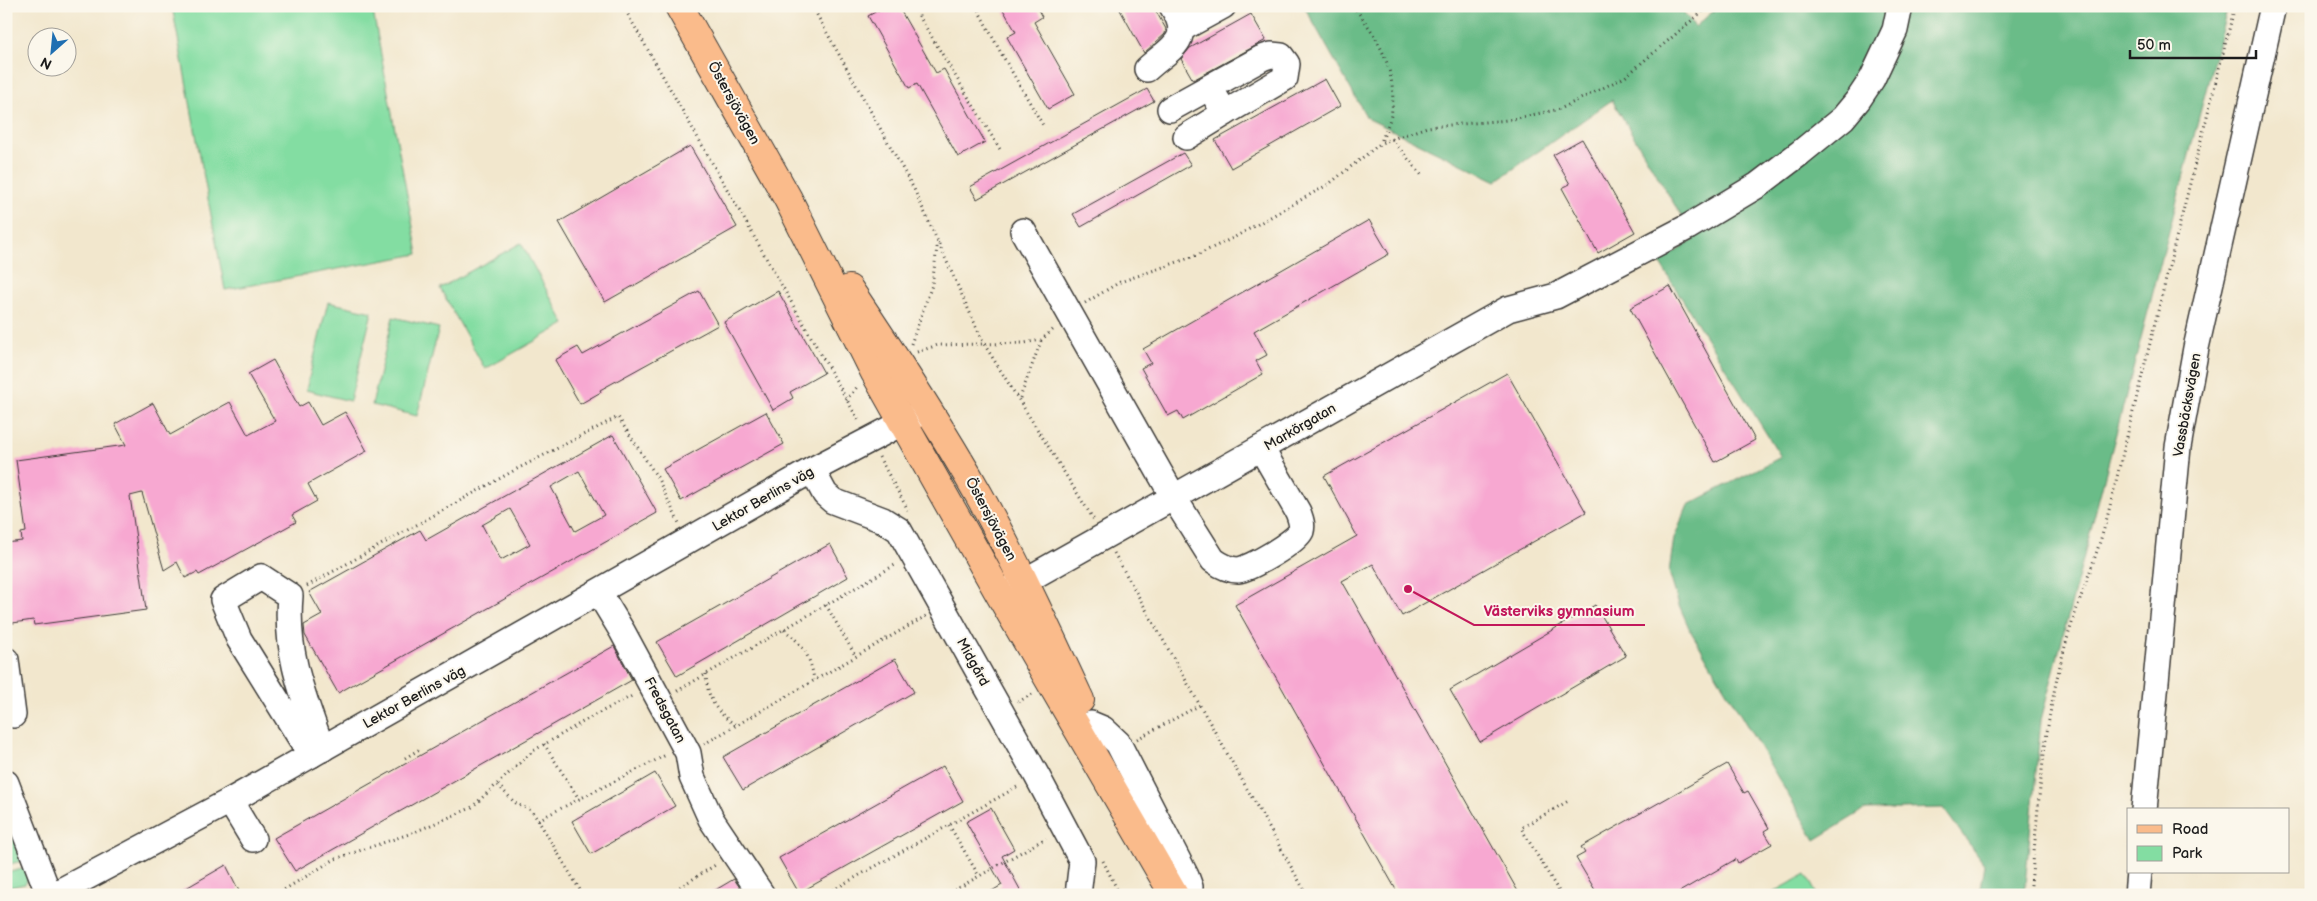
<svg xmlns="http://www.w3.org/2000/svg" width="2317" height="901" font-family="'Balsamiq Sans',sans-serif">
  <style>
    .green { fill: #83dda2; stroke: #507c5f }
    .forest { fill: #6abc88; stroke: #436c52 }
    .building { fill: #f7a8d1; fill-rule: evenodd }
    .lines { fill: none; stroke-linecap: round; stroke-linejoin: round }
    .minor-casing { stroke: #3c3a37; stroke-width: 28 }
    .major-casing { stroke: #3c3a37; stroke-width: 30 }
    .path { stroke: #3c3a37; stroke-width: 3; stroke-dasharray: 1 4; stroke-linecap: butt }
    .minor { stroke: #fff; stroke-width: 25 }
    .major { stroke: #fabb8b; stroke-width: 28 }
    .labels { text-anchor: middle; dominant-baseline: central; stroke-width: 4; stroke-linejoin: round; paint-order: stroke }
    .street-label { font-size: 14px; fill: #1c1c1c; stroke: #fbf7ec }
    .leader { fill: none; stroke: #c2185b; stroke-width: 2 }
    .callout-dot { fill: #c2185b; stroke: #fbf7ec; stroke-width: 2 }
    .callout-label { font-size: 15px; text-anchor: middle; font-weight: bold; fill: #c2185b; stroke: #fbf7ec; stroke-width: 4; stroke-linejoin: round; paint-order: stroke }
  </style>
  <rect width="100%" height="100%" fill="#fbf7ec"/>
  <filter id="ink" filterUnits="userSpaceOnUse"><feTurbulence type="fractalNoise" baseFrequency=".02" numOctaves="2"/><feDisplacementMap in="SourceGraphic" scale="10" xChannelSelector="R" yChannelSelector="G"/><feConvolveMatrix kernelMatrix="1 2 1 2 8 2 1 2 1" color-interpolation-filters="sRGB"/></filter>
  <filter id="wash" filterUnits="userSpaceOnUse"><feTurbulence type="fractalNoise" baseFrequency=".0096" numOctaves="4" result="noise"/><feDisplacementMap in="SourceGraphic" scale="20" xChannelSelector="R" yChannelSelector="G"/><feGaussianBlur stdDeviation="1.12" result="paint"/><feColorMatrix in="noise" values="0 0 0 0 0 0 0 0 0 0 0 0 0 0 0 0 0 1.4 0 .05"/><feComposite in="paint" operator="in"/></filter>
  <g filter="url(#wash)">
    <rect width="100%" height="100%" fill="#f2e7cd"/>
    <g class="green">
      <polygon points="172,6 372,6 418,254 225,290"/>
      <polygon points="521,243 565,324 485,369 440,288"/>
      <polygon points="328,302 372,312 350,401 306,390"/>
      <polygon points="393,317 439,328 417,416 372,405"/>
      <polygon points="6,815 26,860 6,865"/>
      <polygon points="30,867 31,873 25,884 6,888 6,873"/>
      <polygon points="1806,874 1817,895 1769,895"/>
    </g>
    <polygon class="forest" points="1304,6 1679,6 1695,27 1719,6 2228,6 2041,720 2024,895 1979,895 1984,864 1943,808 1864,810 1815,840 1690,630 1679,605 1669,572 1674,538 1688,505 1781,457 1659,262 1695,239 1612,100 1496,181 1367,118"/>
    <g id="blocks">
      <g class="building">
        <polygon points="886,6 898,6 936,73 944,69 985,142 958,157 917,84 909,88 868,16"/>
        <polygon points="1001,6 1036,6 1042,17 1034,22 1075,94 1048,109 1007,37 1016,32"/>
        <polygon points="1118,6 1153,6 1166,29 1165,34 1144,53"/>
        <polygon points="1251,14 1266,40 1193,80 1181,59 1190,48"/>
        <polygon points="1325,79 1340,106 1231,168 1215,140"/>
        <polygon points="1147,89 1154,101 977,199 970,187"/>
        <polygon points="1582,139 1635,232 1598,253 1562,188 1570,184 1553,155"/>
        <polygon points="690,146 737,227 605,302 559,222"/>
        <polygon points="1183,153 1191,165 1081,227 1073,214"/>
        <polygon points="1369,220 1389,254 1254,331 1267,355 1256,361 1263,374 1183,420 1178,411 1168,416 1141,368 1151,363 1143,349"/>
        <polygon points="1670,286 1755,440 1715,462 1630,308"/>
        <polygon points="699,291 718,325 600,390 601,392 580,404 555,360 578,347 583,355"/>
        <polygon points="778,291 824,373 790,392 793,398 773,410 724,322"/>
        <polygon points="273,360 299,407 308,402 321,425 345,412 367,451 308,484 317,501 292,515 296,522 199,575 197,572 185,578 177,562 164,570 142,493 130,496 146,610 34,625 33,620 6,624 6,543 22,541 21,533 26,532 16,460 126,445 115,424 153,403 170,435 230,402 248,435 275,421 248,374"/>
        <polygon points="1507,373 1586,512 1402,616 1373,564 1342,581 1520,895 1399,895 1235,605 1357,536 1324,476"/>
        <polygon points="766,412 784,444 681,501 663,469"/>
        <path d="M 613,435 L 657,513 L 338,693 L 305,635 L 304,625 L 322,615 L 309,592 L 420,530 L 426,540 ZM 579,471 L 604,515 L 575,531 L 551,487 ZM 510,509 L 530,544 L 501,560 L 482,525 Z"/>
        <polygon points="830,544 848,577 677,676 657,642"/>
        <polygon points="1595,605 1626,656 1480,742 1450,690"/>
        <polygon points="614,646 632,680 295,871 274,838"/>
        <polygon points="895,659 914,692 743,790 723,757"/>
        <polygon points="1727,764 1744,793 1748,791 1769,828 1764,831 1772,844 1738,863 1736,859 1674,895 1598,895 1576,858 1585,853 1581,847"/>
        <polygon points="943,766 963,801 799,893 779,858"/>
        <polygon points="655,773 675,806 591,854 572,821"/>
        <polygon points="991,808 1014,849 1002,856 1023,895 985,895 1002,885 966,822"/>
        <polygon points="226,865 241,895 174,895"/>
        <polygon points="734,879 745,895 707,895"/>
      </g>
    </g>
  </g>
  <g filter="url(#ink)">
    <use href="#blocks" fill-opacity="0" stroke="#3c3a37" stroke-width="1"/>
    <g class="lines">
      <g class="minor-casing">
        <g id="minor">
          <polyline points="1181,29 1223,6"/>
          <path d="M 1147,69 C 1171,47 1194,41 1172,6"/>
          <polyline points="1170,109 1262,58 1271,55 1281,56 1287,64 1285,78 1225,113 1210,88"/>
          <polyline points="1186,137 1225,113"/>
          <path d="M 1023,231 L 1174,498 L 1213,560 C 1220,565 1228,570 1238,570 C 1250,569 1296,542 1301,531 C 1303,524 1300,518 1298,512 L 1261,448"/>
          <polyline points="812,470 825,494 833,501 883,520 899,530 1037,776 1082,861 1078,895"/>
          <polyline points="1007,591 1508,309 1556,296 1688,227 1758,185 1800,153 1843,118 1858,100 1872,79 1895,30 1900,6"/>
          <polyline points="599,593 622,631 688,753 692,777 711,819 762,895"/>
          <polyline points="6,660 13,715"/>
          <polyline points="1091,724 1103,729 1118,743 1186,876 1190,887 1189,895"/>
          <path d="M 311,755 L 239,639 L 223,600 L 261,577 L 290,596 C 285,654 303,695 322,749"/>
          <polyline points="6,783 49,895"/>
          <polyline points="230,801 253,839"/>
          <polyline points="2144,810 2178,447 2196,348 2273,6"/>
          <polyline points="53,895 230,801 812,470 921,413"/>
          <polyline points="2137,895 2139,872"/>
        </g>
      </g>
      <g class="major-casing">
        <g id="major">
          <polyline points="679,6 788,199 875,373 1000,595 1174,895"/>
          <path d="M 849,289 C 895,357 939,424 979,495 C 1016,562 1048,631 1080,700"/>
        </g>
      </g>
      <g class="path">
        <polyline points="623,6 860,423"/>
        <polyline points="812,6 914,189 984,344 1094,520"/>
        <polyline points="916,6 919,16 1001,151"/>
        <polyline points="976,6 1001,53 1044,127"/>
        <path d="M 1353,6 C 1377,35 1397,70 1392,109 C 1391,120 1385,132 1381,142"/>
        <polyline points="1392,139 1423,177"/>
        <polyline points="1085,303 1120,282 1195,256 1235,237 1329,184 1381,143 1427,127 1508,120 1560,109 1625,77 1709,6"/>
        <polyline points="911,344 932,285 938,240"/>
        <polyline points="917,352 938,345 1024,343 1041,340 1055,328"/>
        <polyline points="1020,398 1041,341"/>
        <polyline points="846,400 858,386"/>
        <polyline points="879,457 908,510"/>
        <polyline points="1114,553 1307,895"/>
        <polyline points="307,586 515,470 618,417 657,477 679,523"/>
        <polyline points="826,605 856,657"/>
        <path d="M 784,630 C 802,643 811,657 814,680"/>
        <path d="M 706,674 C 707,698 716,713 736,725"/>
        <polyline points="677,691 895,565"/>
        <polyline points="1018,702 1034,693"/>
        <polyline points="1137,739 1200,705"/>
        <polyline points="544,744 579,799"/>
        <polyline points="704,744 926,616"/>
        <polyline points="405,758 420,749"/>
        <polyline points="498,785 516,804 531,810 538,820 666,755"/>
        <polyline points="538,820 583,895"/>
        <polyline points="949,825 979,876"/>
        <polyline points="1103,861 1120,895"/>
        <polyline points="275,895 282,891"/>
        <polyline points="288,895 282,891 335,859 412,833 471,808 533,751 593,716 634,695"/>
        <polyline points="667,895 717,864"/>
        <polyline points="824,895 1019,786"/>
        <polyline points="946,895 1046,838"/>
        <polyline points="1561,895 1521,828 1570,800"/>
        <path d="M 2030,895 C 2038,814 2042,732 2063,654 C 2075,607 2096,561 2108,514 C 2149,345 2192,175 2235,6"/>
      </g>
      <use href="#minor" class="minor"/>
      <use href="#major" class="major"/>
    </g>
  </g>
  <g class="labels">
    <g class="street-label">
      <text transform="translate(734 103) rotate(61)">Östersjövägen</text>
      <text transform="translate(2187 405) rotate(-80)">Vassbäcksvägen</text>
      <text transform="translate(1300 427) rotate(-30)">Markörgatan</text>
      <text transform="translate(763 499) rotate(-30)">Lektor Berlins väg</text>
      <text transform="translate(991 519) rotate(62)">Östersjövägen</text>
      <text transform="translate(973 662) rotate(61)">Midgård</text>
      <text transform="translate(414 697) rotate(-29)">Lektor Berlins väg</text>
      <text transform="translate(665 710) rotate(62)">Fredsgatan</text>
    </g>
  </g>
  <path class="leader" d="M1408 589L1474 625H1645"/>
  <circle class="callout-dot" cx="1408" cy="589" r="5"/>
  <g class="callout-label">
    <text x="1559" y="616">Västerviks gymnasium</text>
  </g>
  <rect width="2317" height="901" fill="none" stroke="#fbf7ec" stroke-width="25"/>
  <rect x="2127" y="808" width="162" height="65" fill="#fbf7ec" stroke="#a29f99"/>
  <rect x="2137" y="825" width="25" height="8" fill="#fabb8b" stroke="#a29f99"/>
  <text x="2172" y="834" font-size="15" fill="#1c1c1c">Road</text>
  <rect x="2137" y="846" width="25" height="15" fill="#83dda2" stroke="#a29f99"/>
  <text x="2172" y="858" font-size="15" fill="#1c1c1c">Park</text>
  <g transform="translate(52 52) rotate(207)"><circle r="24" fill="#fbf7ec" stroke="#a29f99"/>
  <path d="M0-4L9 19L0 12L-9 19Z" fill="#1f6fb2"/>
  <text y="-8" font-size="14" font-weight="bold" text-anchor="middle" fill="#1c1c1c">N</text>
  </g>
  <path d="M2130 50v8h126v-8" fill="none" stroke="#1c1c1c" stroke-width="2.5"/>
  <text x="2137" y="50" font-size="15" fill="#1c1c1c" stroke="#fbf7ec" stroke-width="4" paint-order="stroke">50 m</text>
</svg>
